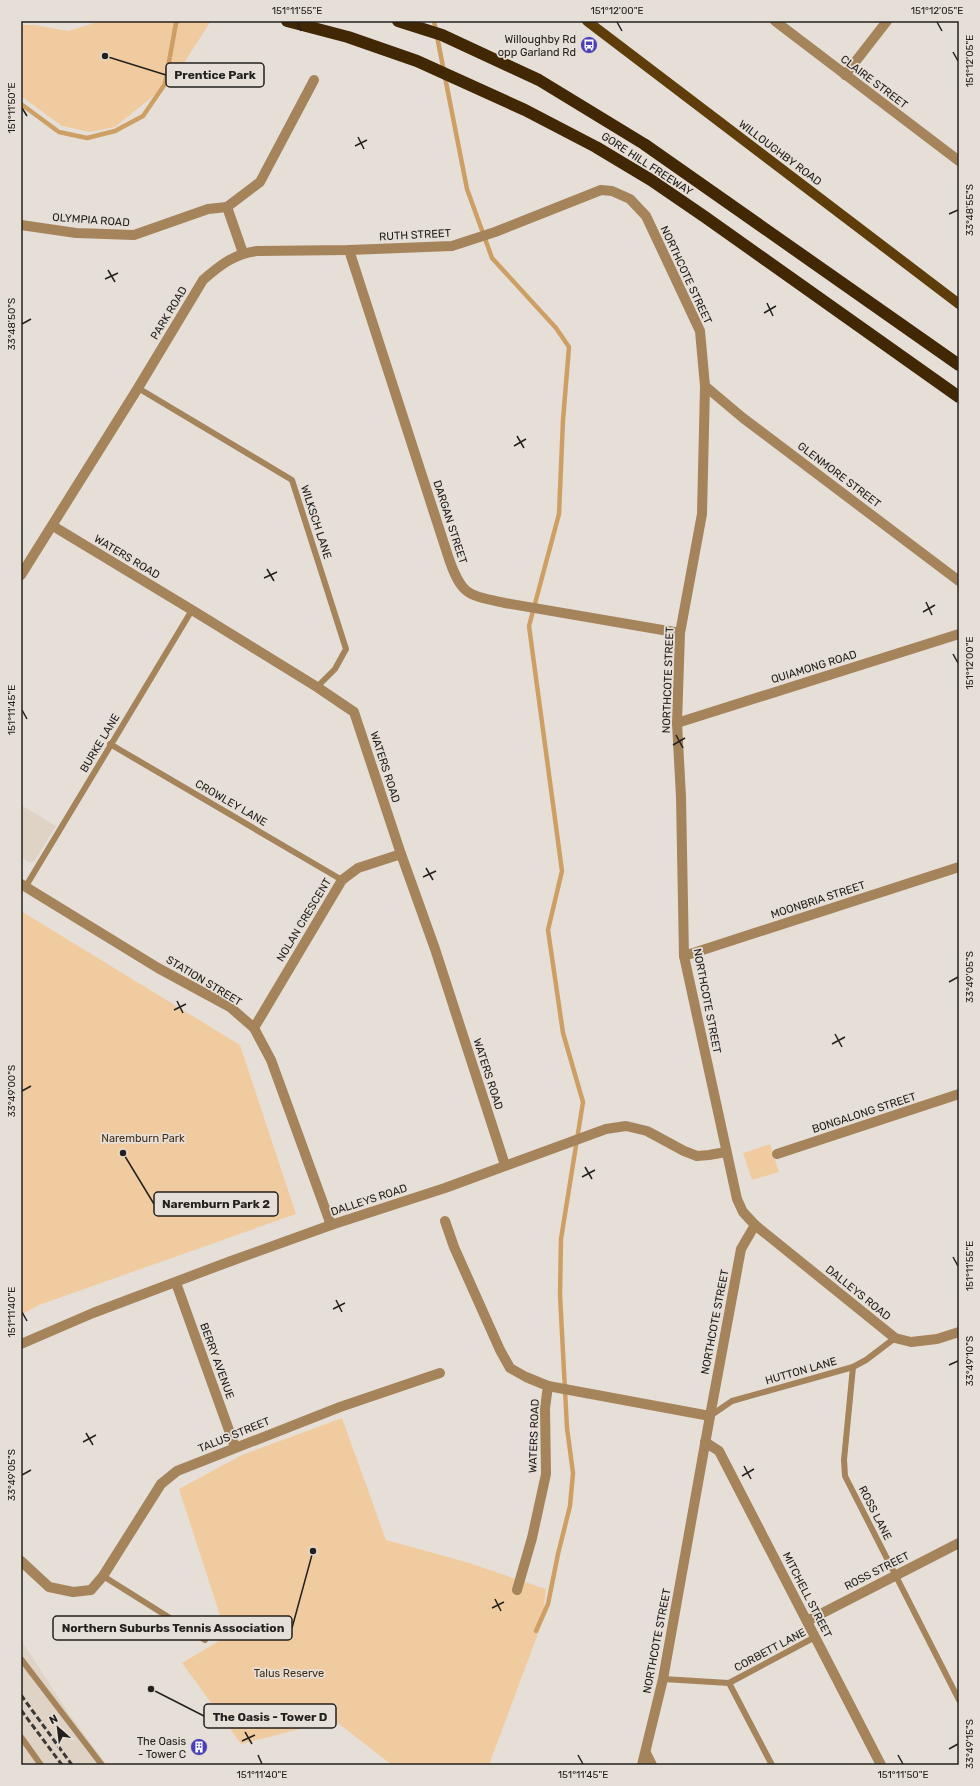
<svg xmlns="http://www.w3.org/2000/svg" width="980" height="1786" font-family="Rubik,sans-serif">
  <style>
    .built { fill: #dfd3c6 }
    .green { fill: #f1cba0 }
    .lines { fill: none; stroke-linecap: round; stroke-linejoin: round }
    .stream { stroke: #ce9f65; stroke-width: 4.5 }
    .service { stroke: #a5835b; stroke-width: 6 }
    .minor { stroke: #a5835b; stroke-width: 10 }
    .tertiary { stroke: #a5835b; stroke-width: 10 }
    .primary { stroke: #5f3d0a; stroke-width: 10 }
    .motorway { stroke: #412703; stroke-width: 12 }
    .rail { stroke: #3b3835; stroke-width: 3; stroke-dasharray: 6 3; stroke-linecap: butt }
    .ticks { fill: none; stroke: #23211e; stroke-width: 1.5 }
    .labels { text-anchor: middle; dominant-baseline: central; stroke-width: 3.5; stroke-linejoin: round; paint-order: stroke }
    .poi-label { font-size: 11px; fill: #23211e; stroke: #e6dfd7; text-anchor: end }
    .street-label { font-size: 11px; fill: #23211e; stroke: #e6dfd7 }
    .park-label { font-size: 11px; fill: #422d14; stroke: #e6dfd7 }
    .leader { fill: none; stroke: #23211e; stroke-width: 1.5 }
    .callout-dot { fill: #23211e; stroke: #e6dfd7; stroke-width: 1.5 }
    .callout { fill: #e6dfd7; stroke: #23211e; stroke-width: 1.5 }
    .callout-label { font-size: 12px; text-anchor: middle; font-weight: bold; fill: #23211e }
    .neatline { fill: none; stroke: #23211e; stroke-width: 1.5 }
    .ticks-label { font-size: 10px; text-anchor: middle; fill: #23211e }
  </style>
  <rect width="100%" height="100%" fill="#e6dfd7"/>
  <g class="built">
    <polygon points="21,805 56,826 35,860 30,863 21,857"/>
    <polygon points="21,1640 67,1711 107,1765 24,1765 21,1761"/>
  </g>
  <g class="green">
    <polygon points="101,21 211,21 173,80 115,127 90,132 62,126 21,96 21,25 35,25 68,31"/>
    <polygon points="21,911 240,1045 296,1214 39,1305 21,1315"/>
    <polygon points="770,1144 779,1172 752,1180 743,1153"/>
    <polygon points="342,1418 386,1540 466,1562 546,1589 542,1623 489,1765 392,1765 334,1720 241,1744 182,1663 219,1641 226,1634 179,1489 242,1455"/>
  </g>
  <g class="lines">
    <g class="stream">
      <polyline points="434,21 467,189 492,258 556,328 569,347 563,420 559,514 529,626 562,871 548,930 563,1033 583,1102 561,1239 560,1295 567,1428 573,1473 570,1506 558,1554 548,1604 536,1631"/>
      <polyline points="21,104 59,132 87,138 115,131 143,116 165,84 176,23 178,21"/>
    </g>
    <g class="service">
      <polyline points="138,388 292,480 346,649 335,669 317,687"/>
      <polyline points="110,744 342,880"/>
      <polyline points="26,886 192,610"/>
      <polyline points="853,1367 844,1460 845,1476 959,1700"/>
      <polyline points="710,1416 732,1401 853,1367 866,1360 895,1338"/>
      <polyline points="103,1576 205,1640"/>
      <polyline points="21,1659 102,1765"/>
      <polyline points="663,1679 729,1683 815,1637"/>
      <polyline points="729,1683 772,1765"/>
      <polyline points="21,1737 41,1765"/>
    </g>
    <g class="minor">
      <polyline points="775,21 959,161"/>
      <polyline points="845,75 887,21"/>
      <polyline points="227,207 260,182 314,80"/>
      <polyline points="227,207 243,253"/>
      <polyline points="21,225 76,233 134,235 208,209 227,207"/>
      <path d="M 349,250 L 449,559 C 462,596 468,595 505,603 L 680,633"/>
      <polyline points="53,526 192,610 317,687 354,712 401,854 435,949 505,1165"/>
      <path d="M 21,575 L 138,388 L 203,280 C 220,265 234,254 257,251 L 349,250 L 452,246 L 495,232 L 601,190 L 612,191 L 630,199 L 646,216 L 700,331 L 705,386 L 743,418 L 959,581"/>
      <polyline points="677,723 959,634"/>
      <polyline points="21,884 158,968 230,1007 254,1028 271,1060 331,1225"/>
      <polyline points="684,956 959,867"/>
      <polyline points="254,1028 342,880 358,868 401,854"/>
      <polyline points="777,1154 959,1094"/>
      <polyline points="445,1221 454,1247 500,1350 510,1368 526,1377 548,1386 545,1408 546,1474 532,1538 517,1590"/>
      <polyline points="755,1225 895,1338 911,1342 937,1339 959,1332"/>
      <polyline points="176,1283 235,1447"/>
      <polyline points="21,1344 93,1313 231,1261 331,1225 445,1188 606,1129 626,1126 647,1131 684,1151 697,1156 709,1155 726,1152"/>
      <polyline points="548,1386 710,1416"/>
      <polyline points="705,1442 719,1451 881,1765"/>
      <polyline points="21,1561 49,1587 73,1592 91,1590 103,1576 161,1484 177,1471 340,1407 440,1373"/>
      <polyline points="807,1621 959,1543"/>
      <polyline points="646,1753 652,1765"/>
    </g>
    <polyline class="tertiary" points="642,1765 663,1679 710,1416 741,1249 755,1225 743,1212 737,1199 684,956 681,797 677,723 680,633 702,514 705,386"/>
    <polyline class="primary" points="587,21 959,304"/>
    <g class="motorway">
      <polyline points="287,21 348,37 417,61 525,110 596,147 651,180 705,217 959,397"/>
      <polyline points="398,21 442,35 539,80 644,144 959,365"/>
    </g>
    <g class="rail">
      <polyline points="21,1695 72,1765"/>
      <polyline points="21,1710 62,1765"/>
    </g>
  </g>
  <path class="ticks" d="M 297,22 L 301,31M 617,22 L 622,31M 937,22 L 942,31M 953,52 L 958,61M 22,108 L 27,116M 358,137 L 364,149M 355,146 L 367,140M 949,214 L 958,210M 108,270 L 115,282M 105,279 L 118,273M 767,303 L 773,316M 764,313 L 776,306M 22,324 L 31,319M 517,436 L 524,448M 514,446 L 526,439M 267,569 L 274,581M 264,578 L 277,572M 926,602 L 932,615M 923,612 L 935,605M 953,654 L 958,663M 22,710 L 27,719M 676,735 L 683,748M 673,745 L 685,738M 426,868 L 433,880M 423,877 L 436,871M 949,982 L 958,977M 177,1001 L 183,1013M 174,1010 L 186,1004M 835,1034 L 842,1047M 832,1044 L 845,1037M 22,1091 L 31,1086M 585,1167 L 592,1179M 582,1177 L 595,1170M 953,1257 L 958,1266M 336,1300 L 342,1312M 333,1309 L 345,1303M 22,1312 L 27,1321M 949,1365 L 958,1361M 86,1433 L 93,1445M 83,1442 L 96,1435M 744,1466 L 751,1479M 22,1475 L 31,1470M 742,1476 L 754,1469M 495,1599 L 501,1611M 492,1608 L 504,1602M 245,1732 L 252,1744M 242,1741 L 255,1735M 949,1749 L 958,1744M 258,1755 L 262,1764M 578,1755 L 583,1764M 898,1755 L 903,1764"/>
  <defs>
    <g id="bus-disc" transform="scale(0.9)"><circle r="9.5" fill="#4a3fb6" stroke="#e6dfd7"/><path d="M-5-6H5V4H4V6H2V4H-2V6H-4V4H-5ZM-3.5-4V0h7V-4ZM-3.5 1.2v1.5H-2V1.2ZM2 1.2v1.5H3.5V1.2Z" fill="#fff"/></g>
    <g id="building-disc" transform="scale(0.9)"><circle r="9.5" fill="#4a3fb6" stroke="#e6dfd7"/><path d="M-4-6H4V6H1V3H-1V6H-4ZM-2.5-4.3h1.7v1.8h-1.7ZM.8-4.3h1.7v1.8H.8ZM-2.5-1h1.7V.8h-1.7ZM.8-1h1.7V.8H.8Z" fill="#fff"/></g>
  </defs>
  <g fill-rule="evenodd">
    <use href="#bus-disc" x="589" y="45"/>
    <use href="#building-disc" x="199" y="1747"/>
  </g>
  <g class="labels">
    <g class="poi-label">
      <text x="576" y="39">Willoughby Rd<tspan x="576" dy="13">opp Garland Rd</tspan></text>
      <text x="186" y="1741">The Oasis<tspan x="186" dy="13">- Tower C</tspan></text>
    </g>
    <g class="street-label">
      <text transform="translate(874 82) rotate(37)">CLAIRE STREET</text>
      <text transform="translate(780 153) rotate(37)">WILLOUGHBY ROAD</text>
      <text transform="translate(647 164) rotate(33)">GORE HILL FREEWAY</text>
      <text transform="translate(91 220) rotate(4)">OLYMPIA ROAD</text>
      <text transform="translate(415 235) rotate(-3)">RUTH STREET</text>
      <text transform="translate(686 275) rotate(65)">NORTHCOTE STREET</text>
      <text transform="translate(169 313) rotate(-59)">PARK ROAD</text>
      <text transform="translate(839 475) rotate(37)">GLENMORE STREET</text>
      <text transform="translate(316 522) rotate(72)">WILKSCH LANE</text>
      <text transform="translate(450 522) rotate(72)">DARGAN STREET</text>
      <text transform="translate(127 557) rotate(31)">WATERS ROAD</text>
      <text transform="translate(814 667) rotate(-17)">QUIAMONG ROAD</text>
      <text transform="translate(668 680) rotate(-88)">NORTHCOTE STREET</text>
      <text transform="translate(100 743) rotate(-59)">BURKE LANE</text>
      <text transform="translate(385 767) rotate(72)">WATERS ROAD</text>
      <text transform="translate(231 803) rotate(30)">CROWLEY LANE</text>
      <text transform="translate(818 900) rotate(-18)">MOONBRIA STREET</text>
      <text transform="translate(304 920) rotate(-59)">NOLAN CRESCENT</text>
      <text transform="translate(204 981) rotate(31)">STATION STREET</text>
      <text transform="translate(707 1001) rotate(79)">NORTHCOTE STREET</text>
      <text transform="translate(488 1074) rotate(72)">WATERS ROAD</text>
      <text transform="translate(864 1113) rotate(-18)">BONGALONG STREET</text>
      <text transform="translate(369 1200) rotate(-18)">DALLEYS ROAD</text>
      <text transform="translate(858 1293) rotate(39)">DALLEYS ROAD</text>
      <text transform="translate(715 1322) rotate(-79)">NORTHCOTE STREET</text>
      <text transform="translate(217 1361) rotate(70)">BERRY AVENUE</text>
      <text transform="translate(801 1371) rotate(-16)">HUTTON LANE</text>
      <text transform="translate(234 1435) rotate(-22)">TALUS STREET</text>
      <text transform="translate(534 1436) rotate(-88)">WATERS ROAD</text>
      <text transform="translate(875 1513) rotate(63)">ROSS LANE</text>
      <text transform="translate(877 1571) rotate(-27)">ROSS STREET</text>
      <text transform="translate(807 1595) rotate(63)">MITCHELL STREET</text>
      <text transform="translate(657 1641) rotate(-79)">NORTHCOTE STREET</text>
      <text transform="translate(770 1650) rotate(-28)">CORBETT LANE</text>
    </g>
    <g class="park-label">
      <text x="143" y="1138">Naremburn Park</text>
      <text x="289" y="1673">Talus Reserve</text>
    </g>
  </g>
  <path class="leader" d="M105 56L166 75M123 1153L154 1204M313 1551L292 1628M151 1689L204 1716"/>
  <g class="callout-dot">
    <circle cx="105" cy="56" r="4"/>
    <circle cx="123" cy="1153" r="4"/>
    <circle cx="313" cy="1551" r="4"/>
    <circle cx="151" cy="1689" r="4"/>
  </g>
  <g class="callout">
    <rect x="166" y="63" width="98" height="24" rx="4"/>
    <rect x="154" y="1192" width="124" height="24" rx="4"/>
    <rect x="53" y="1616" width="239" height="24" rx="4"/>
    <rect x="204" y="1704" width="132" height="24" rx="4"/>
  </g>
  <g class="callout-label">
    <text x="215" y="79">Prentice Park</text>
    <text x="216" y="1208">Naremburn Park 2</text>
    <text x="173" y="1632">Northern Suburbs Tennis Association</text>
    <text x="270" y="1721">The Oasis - Tower D</text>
  </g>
  <rect width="980" height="1786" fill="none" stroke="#e6dfd7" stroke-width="44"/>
  <g transform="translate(58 1728) rotate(332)" stroke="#e6dfd7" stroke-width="3" paint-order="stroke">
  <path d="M0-3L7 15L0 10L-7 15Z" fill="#23211e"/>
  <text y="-6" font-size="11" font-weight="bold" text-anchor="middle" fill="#23211e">N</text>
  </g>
  <rect x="22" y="22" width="936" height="1742" class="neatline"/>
  <g class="ticks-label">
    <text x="297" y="14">151°11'55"E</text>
    <text x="617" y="14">151°12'00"E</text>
    <text x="937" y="14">151°12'05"E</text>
    <text transform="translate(969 61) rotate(-90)" y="4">151°12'05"E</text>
    <text transform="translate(11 108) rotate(-90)" y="4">151°11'50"E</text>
    <text transform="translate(969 210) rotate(-90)" y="4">33°48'55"S</text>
    <text transform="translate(11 324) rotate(-90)" y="4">33°48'50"S</text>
    <text transform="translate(969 663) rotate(-90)" y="4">151°12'00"E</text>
    <text transform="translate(11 710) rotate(-90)" y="4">151°11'45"E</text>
    <text transform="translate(969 977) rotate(-90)" y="4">33°49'05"S</text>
    <text transform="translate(11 1091) rotate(-90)" y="4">33°49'00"S</text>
    <text transform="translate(969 1266) rotate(-90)" y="4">151°11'55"E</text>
    <text transform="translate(11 1312) rotate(-90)" y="4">151°11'40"E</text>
    <text transform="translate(969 1361) rotate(-90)" y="4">33°49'10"S</text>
    <text transform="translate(11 1475) rotate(-90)" y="4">33°49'05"S</text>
    <text transform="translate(969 1744) rotate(-90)" y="4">33°49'15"S</text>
    <text x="262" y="1778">151°11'40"E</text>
    <text x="583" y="1778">151°11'45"E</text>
    <text x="903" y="1778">151°11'50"E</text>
  </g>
</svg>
